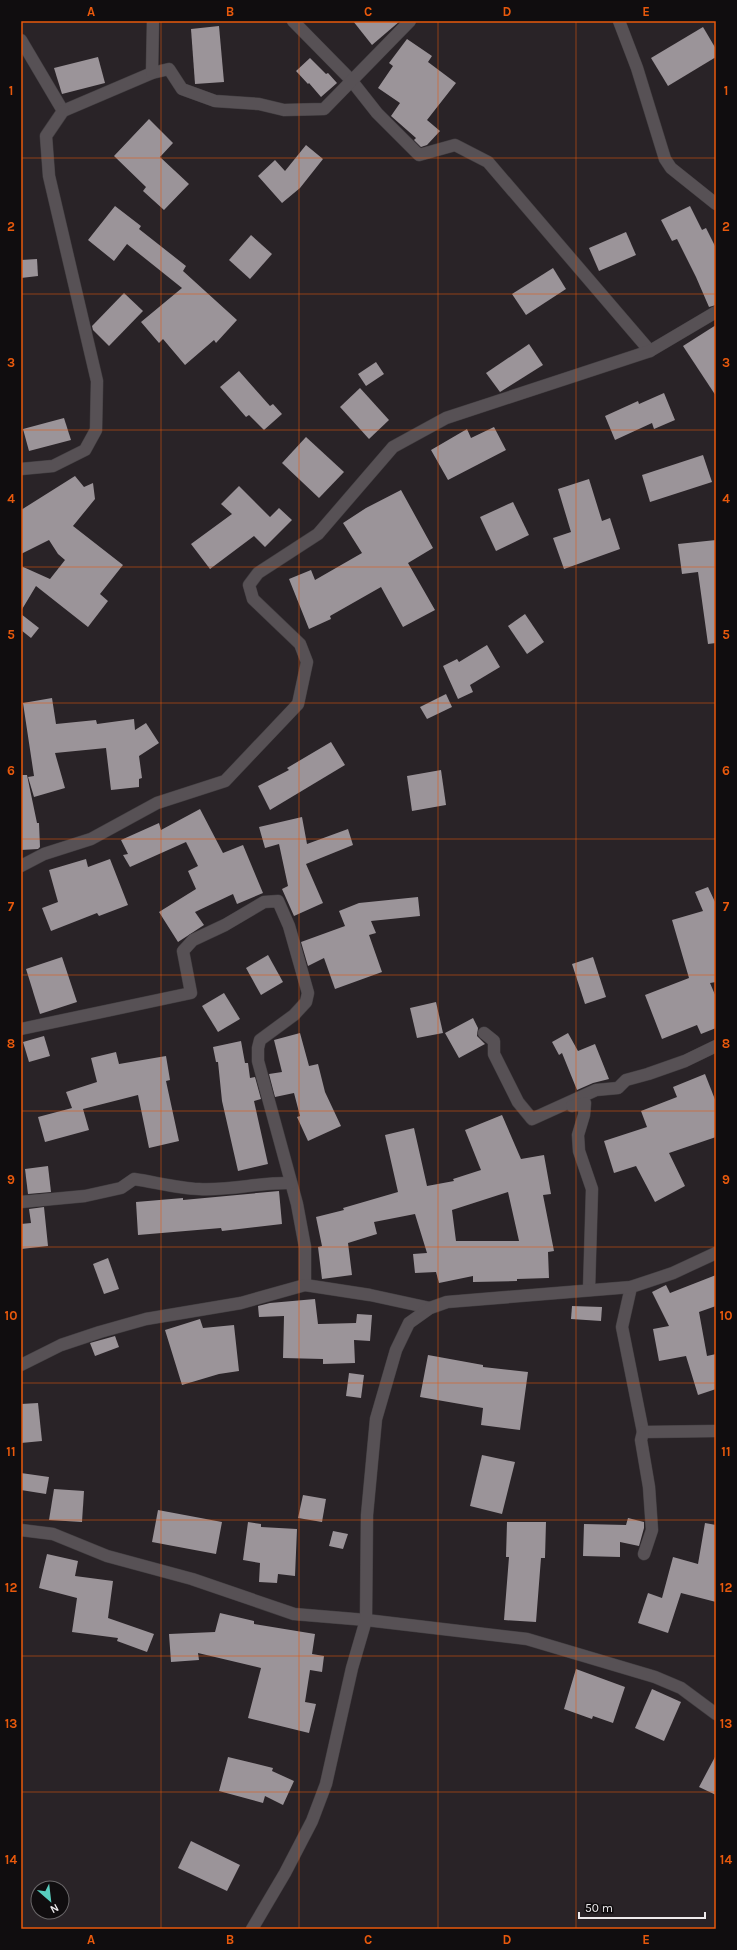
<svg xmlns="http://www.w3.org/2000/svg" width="737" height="1950" font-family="Karla,sans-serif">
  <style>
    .building { fill: #9b9499; fill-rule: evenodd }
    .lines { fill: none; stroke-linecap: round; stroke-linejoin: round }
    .minor-casing { stroke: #423e41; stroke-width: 13 }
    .minor { stroke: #575155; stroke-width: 12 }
    .grid { fill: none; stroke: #e8590c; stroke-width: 1; stroke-opacity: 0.55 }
    .neatline { fill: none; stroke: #e8590c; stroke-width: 1.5 }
    .grid-label { font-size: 13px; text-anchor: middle; font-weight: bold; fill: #e8590c }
  </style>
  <rect width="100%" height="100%" fill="#292327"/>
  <g class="building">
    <polygon points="353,21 400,21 372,45"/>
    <polygon points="219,26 224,82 195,84 191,29"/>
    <polygon points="703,27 716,49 716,57 668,86 651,58"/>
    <polygon points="407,39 432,56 428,62 456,83 427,120 440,131 427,145 421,147 414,140 416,138 391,116 400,103 378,88 393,66 389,63"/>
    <polygon points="98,57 105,83 62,94 54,68"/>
    <polygon points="310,58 326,74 328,73 337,83 321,97 309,83 308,84 296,71"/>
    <polygon points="149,119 173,143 160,157 189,184 164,210 143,191 146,187 114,156"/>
    <polygon points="306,145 323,159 300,188 282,203 258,176 275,160 285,171"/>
    <polygon points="115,206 141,226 139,229 186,266 183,271 237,320 216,343 214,340 185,365 163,339 159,343 141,322 182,288 127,244 114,261 88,240"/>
    <polygon points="690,206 702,230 706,228 716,248 716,305 709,307 696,277 677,239 672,241 661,220"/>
    <polygon points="626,232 636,255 599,271 589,248"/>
    <polygon points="251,235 272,254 250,279 229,260"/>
    <polygon points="37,259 38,276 21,278 21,260"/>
    <polygon points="553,268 566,289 526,315 512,294"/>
    <polygon points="124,293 143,311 109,346 93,330 92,326"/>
    <polygon points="716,325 716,396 683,346"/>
    <polygon points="529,344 543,365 500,392 486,373"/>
    <polygon points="376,362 384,374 366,386 358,374"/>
    <polygon points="239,371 270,406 273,404 282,414 264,430 249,415 246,417 220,387"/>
    <polygon points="360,388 389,420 369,439 340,407"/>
    <polygon points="664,393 675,420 654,429 652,423 615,440 605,416 638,401 639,404"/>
    <polygon points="64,418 71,440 29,451 23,429"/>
    <polygon points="494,427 506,450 448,480 431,450 467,429 471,438"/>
    <polygon points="306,437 344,472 319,498 282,463"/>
    <polygon points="703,455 712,482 650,502 642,475"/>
    <polygon points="75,476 84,487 93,483 95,499 73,526 123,565 100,594 108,601 88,627 36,586 21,611 21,566 50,579 65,560 58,554 49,540 21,554 21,510"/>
    <polygon points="589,479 602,521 610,518 620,549 564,569 553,538 571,532 558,489"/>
    <polygon points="239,486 270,517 279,508 292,520 265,547 254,536 210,569 191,544 232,514 221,504"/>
    <polygon points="401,490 433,548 408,563 435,610 403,627 381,587 330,616 331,619 309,629 289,579 311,570 315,580 362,553 343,523 366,508"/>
    <polygon points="513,502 529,535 496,551 480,517"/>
    <polygon points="716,540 716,643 708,644 698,572 682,574 678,544"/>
    <polygon points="21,614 39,628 31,638 21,630"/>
    <polygon points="525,614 544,642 527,654 508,626"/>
    <polygon points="487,645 500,667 470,685 473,692 458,699 443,666 457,659 459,662"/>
    <polygon points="446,694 452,707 427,719 420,707"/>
    <polygon points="52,698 56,724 96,720 97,724 134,719 135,730 146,723 159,743 139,756 142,778 139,779 139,787 111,790 106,748 55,753 65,788 34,797 28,777 34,776 23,703"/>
    <polygon points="331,742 345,765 270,810 258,786 289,770 287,768"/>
    <polygon points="441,770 446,805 412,811 407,776"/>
    <polygon points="21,775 27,775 37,823 39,823 40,847 38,849 21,850"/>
    <polygon points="200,809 223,853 243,845 263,893 237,904 233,894 195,912 204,925 178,942 159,912 196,889 188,871 198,866 186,842 130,867 123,855 128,854 121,840 159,823 161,830"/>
    <polygon points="302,817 307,844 348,829 353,845 306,864 323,903 294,916 282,889 288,886 279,844 265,848 259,827"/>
    <polygon points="86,859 88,867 110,859 128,905 99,916 97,913 51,931 42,908 58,902 49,870"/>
    <polygon points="708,887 716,904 716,982 710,983 716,997 716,1028 701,1034 697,1025 662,1039 645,995 689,978 672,920 703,911 695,892"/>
    <polygon points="418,897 420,916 371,921 376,933 369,935 382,972 335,989 324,958 308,966 301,942 345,926 339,911 359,903"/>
    <polygon points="268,955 283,982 261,995 246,968"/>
    <polygon points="62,957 77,1002 40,1014 26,969"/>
    <polygon points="593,957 606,997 585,1004 572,964"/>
    <polygon points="224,993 240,1019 218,1032 202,1006"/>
    <polygon points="436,1002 443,1033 417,1038 410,1008"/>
    <polygon points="473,1018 478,1028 477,1036 485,1044 459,1058 445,1033"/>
    <polygon points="300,1033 309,1066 318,1064 325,1092 341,1126 308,1141 297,1117 300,1116 294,1093 275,1097 269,1074 282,1072 274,1040"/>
    <polygon points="568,1033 578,1051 595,1044 609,1079 593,1083 577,1090 562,1053 559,1055 552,1042"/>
    <polygon points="44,1036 50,1056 29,1062 23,1042"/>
    <polygon points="241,1041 245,1063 248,1063 250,1078 255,1077 261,1099 254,1101 268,1164 238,1171 222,1101 218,1062 216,1062 213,1047"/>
    <polygon points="116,1052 119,1064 166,1056 170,1080 166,1081 179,1141 149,1148 138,1095 83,1109 89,1130 45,1142 38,1117 72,1108 66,1092 97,1082 91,1058"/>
    <polygon points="705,1074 716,1102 716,1137 669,1153 685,1186 655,1202 636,1166 614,1173 604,1141 647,1127 641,1111 677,1097 673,1087"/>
    <path d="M 502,1115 L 521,1159 L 544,1155 L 551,1194 L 543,1195 L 554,1251 L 548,1252 L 549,1278 L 517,1279 L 517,1281 L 473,1282 L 473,1276 L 439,1283 L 436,1272 L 415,1273 L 413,1254 L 427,1253 L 415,1214 L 374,1222 L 377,1234 L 348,1243 L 352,1275 L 322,1279 L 318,1247 L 322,1246 L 316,1217 L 344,1210 L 343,1208 L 398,1192 L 385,1135 L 414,1128 L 427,1186 L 454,1181 L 453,1179 L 481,1170 L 465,1130 ZM 508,1192 L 519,1241 L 456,1241 L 452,1210 Z"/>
    <polygon points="48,1166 51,1192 28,1194 25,1169"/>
    <polygon points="279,1191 282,1224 222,1231 221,1228 138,1235 136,1202 183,1198 183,1200"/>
    <polygon points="44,1207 48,1246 21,1249 21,1224 31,1223 29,1209"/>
    <polygon points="108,1258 119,1289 104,1294 93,1264"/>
    <polygon points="716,1275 716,1306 699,1312 707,1356 716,1354 716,1389 698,1395 686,1356 659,1361 653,1329 669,1326 652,1292 666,1285 670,1293"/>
    <polygon points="315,1299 318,1324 356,1323 357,1314 372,1315 370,1341 354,1340 355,1363 323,1364 323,1359 283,1358 284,1316 259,1317 258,1306 270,1303"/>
    <polygon points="572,1306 602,1307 601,1321 571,1319"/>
    <polygon points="200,1319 203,1328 234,1325 239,1371 219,1374 182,1385 165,1330"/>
    <polygon points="115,1336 119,1347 95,1356 90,1343"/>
    <polygon points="428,1355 483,1365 483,1367 528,1372 520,1430 481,1425 483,1408 420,1397"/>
    <polygon points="349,1373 364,1375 361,1398 346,1396"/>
    <polygon points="38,1403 42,1441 21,1443 21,1404"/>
    <polygon points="482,1455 515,1462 502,1514 470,1506"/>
    <polygon points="21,1473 49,1477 46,1494 21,1490"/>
    <polygon points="54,1489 84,1491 82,1522 49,1520"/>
    <polygon points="303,1495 326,1499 322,1522 298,1518"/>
    <polygon points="158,1510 222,1522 216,1554 152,1542"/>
    <polygon points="628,1518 644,1522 644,1528 639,1546 620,1542 620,1557 583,1556 584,1524 626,1525"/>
    <polygon points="248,1522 261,1524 261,1527 297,1529 295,1576 278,1574 277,1583 259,1582 260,1563 243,1560"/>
    <polygon points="507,1522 546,1522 545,1558 541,1558 536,1622 504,1620 509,1557 506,1557"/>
    <polygon points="705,1523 716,1525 716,1602 681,1593 668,1633 638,1623 648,1593 662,1598 673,1557 698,1564"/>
    <polygon points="333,1531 348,1534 343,1549 329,1546"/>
    <polygon points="47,1554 78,1561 75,1576 113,1581 108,1618 154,1634 147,1652 117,1641 118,1638 72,1632 77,1598 39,1588"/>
    <polygon points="220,1613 254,1621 254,1624 315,1634 312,1654 324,1656 322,1672 310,1670 305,1702 316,1704 309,1733 248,1718 261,1668 198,1653 199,1660 171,1662 169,1634 215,1632"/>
    <polygon points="576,1669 625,1687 613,1723 593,1716 592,1719 564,1709"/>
    <polygon points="652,1689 681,1702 664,1741 635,1728"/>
    <polygon points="716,1755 716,1795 699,1787"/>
    <polygon points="228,1757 273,1768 272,1771 294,1781 283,1805 265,1796 263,1803 219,1791"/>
    <polygon points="191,1841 240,1865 227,1891 178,1868"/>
  </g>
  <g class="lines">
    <g class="minor-casing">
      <g id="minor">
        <polyline points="293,21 351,80 377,113 419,155 455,145 488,162 650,351"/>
        <polyline points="619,21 637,68 665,159 671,168 716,204"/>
        <polyline points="21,40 63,111 152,73 169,69 182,89 215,101 259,104 284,110 324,109 410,21"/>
        <polyline points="152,73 153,21"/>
        <polyline points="21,469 53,466 85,450 96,430 97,381 49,176 46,136 63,111"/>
        <polyline points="21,866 44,854 91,839 157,803 225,781 298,704 307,662 300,644 253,599 249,585 258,573 318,534 393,447 446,418 650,351 716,312"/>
        <polyline points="21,1029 191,993 183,951 193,940 225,925 264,902 278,901 289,926 308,993 306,1002 294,1015 260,1040 258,1048 258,1061 297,1204 305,1247 305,1285"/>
        <polyline points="484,1033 494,1041 494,1054 518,1102 532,1119 596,1090 618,1088 626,1080 648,1074 685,1061 716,1046"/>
        <polyline points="572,1106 585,1103 584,1115 578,1135 579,1151 592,1189 589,1290"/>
        <path d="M 21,1202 L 85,1196 L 121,1188 L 134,1179 C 155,1182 177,1188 199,1189 C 230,1191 260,1182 291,1183"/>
        <polyline points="631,1287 622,1327 643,1432 716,1431"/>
        <polyline points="21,1365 61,1345 100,1332 146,1319 241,1303 305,1285 370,1295 430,1308"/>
        <polyline points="643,1432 641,1440 649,1487 652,1530 644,1554"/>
        <polyline points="21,1530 53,1534 107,1556 192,1579 294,1614 366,1620 527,1639 655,1677 681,1688 716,1714"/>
        <polyline points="252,1929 285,1873 312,1821 326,1784 352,1668 366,1620 367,1515 376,1419 396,1350 409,1323 430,1308 447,1302 631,1287 673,1273 716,1253"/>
      </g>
    </g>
    <use href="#minor" class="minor"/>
  </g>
  <path class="grid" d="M 161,21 L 161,1929M 299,21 L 299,1929M 438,21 L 438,1929M 576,21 L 576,1929M 21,158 L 716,158M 21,294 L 716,294M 21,430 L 716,430M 21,567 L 716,567M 21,703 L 716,703M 21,839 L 716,839M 21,975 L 716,975M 21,1111 L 716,1111M 21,1247 L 716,1247M 21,1383 L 716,1383M 21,1520 L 716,1520M 21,1656 L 716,1656M 21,1792 L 716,1792"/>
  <rect width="737" height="1950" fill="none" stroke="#100d0f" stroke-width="44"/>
  <g transform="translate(50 1900) rotate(152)"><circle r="19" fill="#100d0f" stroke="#696668"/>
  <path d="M0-3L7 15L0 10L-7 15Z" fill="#58cebf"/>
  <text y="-6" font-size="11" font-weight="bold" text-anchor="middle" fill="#eeebed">N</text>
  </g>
  <path d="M579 1912v6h126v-6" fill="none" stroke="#eeebed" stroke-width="2"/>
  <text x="585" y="1912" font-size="12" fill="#eeebed" stroke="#100d0f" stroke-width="3" paint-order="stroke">50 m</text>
  <rect x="22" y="22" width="693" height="1906" class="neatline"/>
  <g class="grid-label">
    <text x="91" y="16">A</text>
    <text x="230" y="16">B</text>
    <text x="368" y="16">C</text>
    <text x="507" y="16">D</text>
    <text x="646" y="16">E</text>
    <text x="11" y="95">1</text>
    <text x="726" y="95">1</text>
    <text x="11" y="231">2</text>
    <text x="726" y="231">2</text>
    <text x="11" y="367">3</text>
    <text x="726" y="367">3</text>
    <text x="11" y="503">4</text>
    <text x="726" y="503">4</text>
    <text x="11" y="639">5</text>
    <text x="726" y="639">5</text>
    <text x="11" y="775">6</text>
    <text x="726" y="775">6</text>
    <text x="11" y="911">7</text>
    <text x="726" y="911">7</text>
    <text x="11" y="1048">8</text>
    <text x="726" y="1048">8</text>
    <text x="11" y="1184">9</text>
    <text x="726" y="1184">9</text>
    <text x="11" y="1320">10</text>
    <text x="726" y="1320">10</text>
    <text x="11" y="1456">11</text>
    <text x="726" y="1456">11</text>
    <text x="11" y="1592">12</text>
    <text x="726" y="1592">12</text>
    <text x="11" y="1728">13</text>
    <text x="726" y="1728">13</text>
    <text x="11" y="1864">14</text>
    <text x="726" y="1864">14</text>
    <text x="91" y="1944">A</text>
    <text x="230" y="1944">B</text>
    <text x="368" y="1944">C</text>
    <text x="507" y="1944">D</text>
    <text x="646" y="1944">E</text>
  </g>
</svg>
